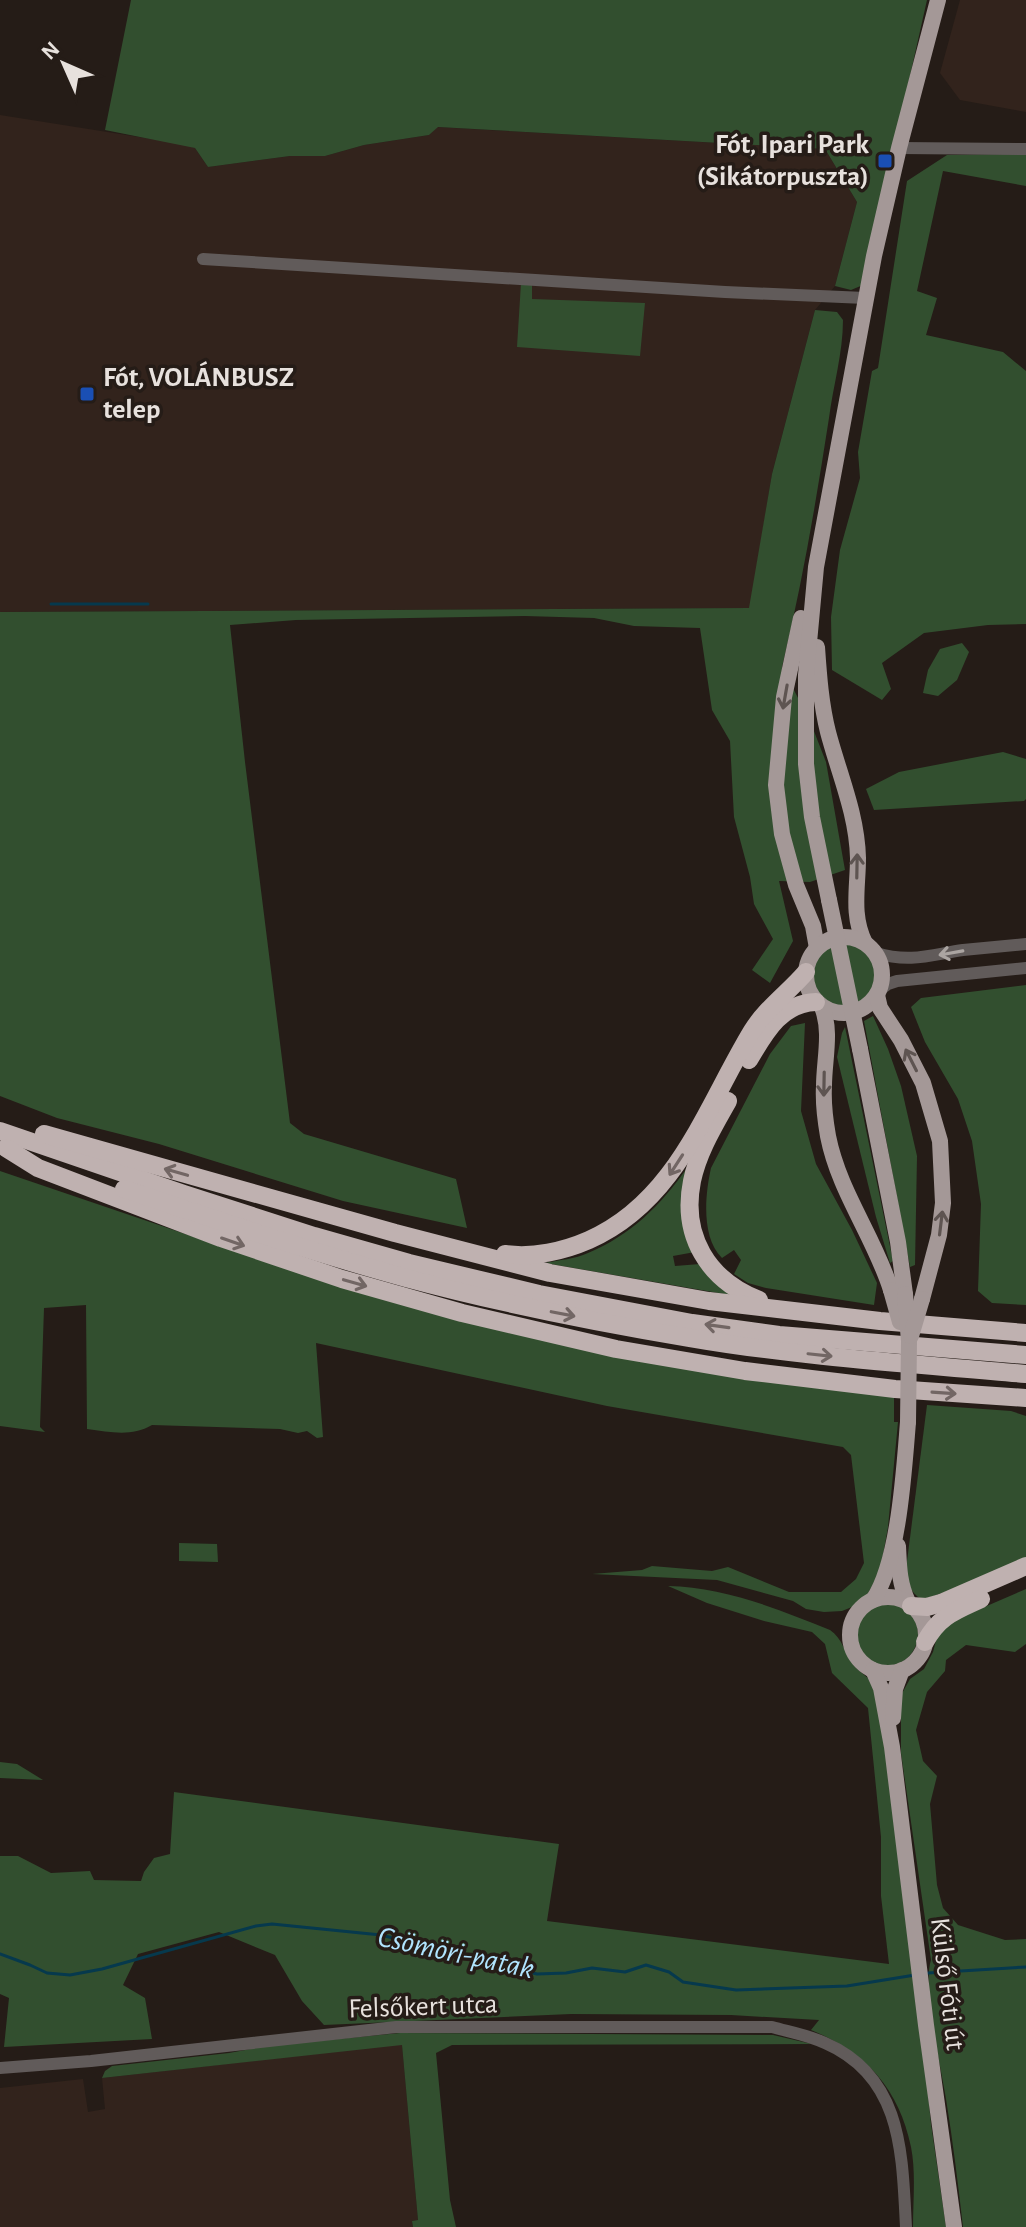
<svg xmlns="http://www.w3.org/2000/svg" width="1026" height="2227" font-family="'Alegreya Sans',sans-serif">
  <style>
    .built { fill: #32231c }
    .green { fill: #324f2f }
    .lines { fill: none; stroke-linecap: round; stroke-linejoin: round }
    .stream { stroke: #06394d; stroke-width: 3 }
    .minor { stroke: #615b5a; stroke-width: 12 }
    .major { stroke: #a49897; stroke-width: 16 }
    .highway { stroke: #bfb1b0; stroke-width: 18 }
    .major-bridge { stroke: #a49897; stroke-width: 16 }
    .oneway { stroke: #5e5451 }
    .oneway2 { stroke: #aba5a2 }
    .oneway3 { stroke: #726664 }
    .transit-dot { fill: #1a4fb4; stroke: #251c17; stroke-width: 3 }
    .labels { text-anchor: middle; dominant-baseline: central; stroke-width: 7; stroke-linejoin: round; paint-order: stroke }
    .poi-label { font-size: 28px; font-weight: bold; fill: #e7e1dd; stroke: #251c17; text-anchor: end }
    .street-label { font-size: 28px; fill: #e7e1dd; stroke: #251c17 }
    .water-label { font-size: 30px; font-style: italic; fill: #b0e4fe; stroke: #251c17 }
  </style>
  <rect width="100%" height="100%" fill="#251c17"/>
  <g class="built">
    <polygon points="960,0 1026,0 1026,112 960,100 940,73"/>
    <polygon points="0,115 183,144 195,148 208,167 290,156 325,156 364,145 429,135 437,127 825,149 857,202 835,286 815,310 772,474 750,608 0,612"/>
    <polygon points="402,2044 418,2220 412,2221 413,2227 0,2227 0,2088 83,2079 88,2112 105,2109 102,2078"/>
  </g>
  <g class="green">
    <polygon points="131,0 927,0 863,285 851,290 835,286 857,202 825,149 438,127 429,135 364,145 325,156 290,156 208,167 195,148 105,130"/>
    <polygon points="1026,154 1026,186 943,171 917,291 937,298 926,335 1003,352 1026,371 1026,624 988,625 924,633 882,663 891,689 882,700 832,670 831,617 840,550 860,478 858,452 872,371 878,368 907,181 947,155"/>
    <polygon points="521,283 532,283 532,299 645,303 640,356 517,347"/>
    <path d="M 815,310 L 837,312 L 843,320 C 843,353 833,386 829,418 C 816,502 802,585 782,667 L 810,721 L 826,762 L 845,870 L 810,882 L 779,881 L 793,941 L 770,983 L 752,970 L 773,939 L 754,904 L 750,877 L 734,817 L 730,741 L 712,710 L 700,628 L 634,626 L 594,618 L 525,616 L 296,620 L 230,625 L 245,762 L 290,1123 L 304,1134 L 456,1179 L 467,1228 L 343,1201 L 159,1144 L 57,1118 L 0,1096 L 0,612 L 749,608 L 772,474 Z"/>
    <polygon points="962,643 969,652 957,680 938,696 923,693 928,670 940,649"/>
    <polygon points="1003,752 1026,759 1026,799 1024,801 874,810 866,789 899,772"/>
    <circle cx="844" cy="974" r="32"/>
    <polygon points="1026,985 1026,1305 992,1303 978,1291 981,1204 972,1141 958,1099 925,1042 911,1007 921,998"/>
    <polygon points="873,1016 888,1049 901,1086 917,1156 915,1265 910,1267 864,1021"/>
    <path d="M 805,1023 L 801,1111 L 816,1164 L 852,1230 L 877,1283 L 874,1305 L 766,1288 L 748,1283 L 734,1274 L 741,1260 L 734,1250 L 722,1258 C 701,1237 705,1195 711,1168 L 770,1054 L 791,1026 Z"/>
    <polygon points="845,1027 893,1261 890,1263 876,1217 837,1057 842,1033"/>
    <path d="M 687,1168 L 695,1252 L 673,1256 L 675,1266 L 700,1264 L 730,1295 L 545,1263 C 559,1260 575,1259 588,1253 C 631,1235 661,1205 687,1168 Z"/>
    <path d="M 0,1171 L 338,1286 L 894,1395 L 894,1422 L 898,1422 L 888,1527 L 880,1572 L 867,1595 L 852,1607 L 842,1611 L 824,1612 L 806,1609 L 793,1601 L 717,1580 L 592,1574 L 642,1570 L 652,1566 L 712,1571 L 728,1567 L 789,1592 L 841,1592 L 856,1579 L 864,1563 L 851,1455 L 843,1447 L 607,1406 L 316,1343 L 323,1437 L 317,1438 L 307,1431 L 298,1433 L 280,1429 L 152,1425 C 131,1437 111,1432 87,1429 L 86,1305 L 44,1308 L 40,1427 L 45,1432 L 0,1426 Z"/>
    <path d="M 927,1405 L 1011,1411 L 1026,1416 L 1026,1559 L 996,1574 L 922,1600 C 909,1591 908,1584 906,1569 Z"/>
    <polygon points="179,1543 217,1544 218,1562 179,1561"/>
    <path d="M 668,1586 C 724,1587 778,1609 830,1630 C 843,1639 844,1652 853,1664 C 860,1674 871,1678 878,1688 L 915,1960 L 931,2124 L 946,2227 L 913,2227 C 913,2201 916,2172 911,2147 C 899,2088 865,2052 811,2030 L 819,2020 L 731,2015 L 571,2014 L 324,2025 L 302,2001 L 275,1955 L 219,1932 L 138,1954 L 123,1985 L 145,1998 L 152,2039 L 4,2047 L 9,1998 L 0,1994 L 0,1856 L 18,1856 L 51,1873 L 90,1871 L 94,1880 L 141,1881 L 144,1872 L 154,1858 L 170,1854 L 174,1792 L 559,1844 L 547,1921 L 889,1964 L 881,1896 L 881,1837 L 868,1708 L 832,1673 L 825,1644 L 812,1632 L 764,1621 L 707,1603 Z"/>
    <path d="M 1026,1589 L 1026,1644 L 1015,1652 L 966,1645 L 946,1660 L 945,1671 L 927,1692 L 916,1730 L 923,1761 L 937,1776 L 930,1804 L 937,1885 L 943,1908 L 958,1925 L 1005,1940 L 1026,1939 L 1026,2227 L 963,2227 C 958,2184 953,2142 946,2099 C 941,2067 922,1988 931,1960 L 901,1753 L 901,1695 L 910,1679 L 924,1669 L 933,1652 L 938,1633 L 952,1621 Z"/>
    <circle cx="886" cy="1634" r="32"/>
    <polygon points="0,1762 17,1764 43,1780 0,1778"/>
    <polygon points="400,2033 773,2035 812,2044 452,2045 436,2053 450,2200 456,2227 413,2227 412,2221 418,2220 402,2045 102,2078 105,2071 112,2066 229,2053 266,2046"/>
  </g>
  <g class="lines">
    <g class="stream">
      <polyline points="51,604 148,604"/>
      <polyline points="0,1954 30,1965 47,1973 70,1975 102,1969 256,1926 272,1924 381,1935 537,1974 566,1973 592,1968 625,1972 646,1965 669,1972 683,1982 736,1990 847,1986 915,1975"/>
      <polyline points="928,1973 1026,1967"/>
    </g>
    <g class="minor">
      <polyline points="899,148 1026,149"/>
      <polyline points="203,259 725,292 865,298"/>
      <path d="M 876,953 C 910,963 930,955 963,950 C 984,948 1005,946 1026,944"/>
      <polyline points="880,990 888,984 897,981 1026,968"/>
      <path d="M 0,2068 L 91,2061 L 396,2027 L 772,2027 C 790,2032 808,2035 825,2043 C 903,2077 902,2154 906,2227"/>
    </g>
    <g class="major">
      <polyline points="801,618 784,697 776,785 782,834 796,885 813,926 817,948"/>
      <path d="M 817,647 C 819,676 821,704 828,732 C 839,774 857,814 858,858 C 858,888 851,915 865,943"/>
      <polyline points="829,900 812,817 806,764 806,675 816,567 874,256 899,148 938,0"/>
      <circle cx="844" cy="975" r="38"/>
      <polyline points="877,995 880,1008 901,1040 923,1083 940,1141 943,1203 939,1235 922,1299"/>
      <path d="M 822,1007 C 832,1032 824,1060 824,1086 C 823,1103 825,1119 828,1136 C 839,1192 874,1236 891,1290"/>
      <polyline points="860,1049 898,1242 905,1294"/>
      <path d="M 898,1546 C 899,1566 899,1583 908,1602"/>
      <circle cx="888" cy="1635" r="38"/>
      <path d="M 873,1600 C 899,1562 904,1470 908,1422"/>
      <polyline points="873,1670 881,1688 892,1747 926,2025 954,2227"/>
      <polyline points="893,1718 895,1689 902,1670"/>
    </g>
    <g class="highway">
      <path d="M 749,1060 C 765,1033 781,1003 816,1002"/>
      <path d="M 728,1101 C 714,1126 698,1152 692,1181 C 681,1236 708,1280 759,1300"/>
      <polyline points="0,1131 184,1194 314,1236 409,1263 539,1294 692,1323 779,1335 1026,1355"/>
      <polyline points="44,1134 395,1233 550,1273 709,1301 880,1321 1026,1333"/>
      <polyline points="6,1148 38,1168 221,1238 342,1279 462,1313 616,1349 745,1371 895,1389 1026,1398"/>
      <path d="M 124,1189 C 217,1220 311,1252 406,1278 C 499,1303 594,1322 690,1338 C 800,1357 915,1364 1026,1374"/>
      <path d="M 505,1254 C 533,1258 564,1251 589,1240 C 677,1201 706,1107 752,1031 C 766,1008 789,992 806,972"/>
      <polyline points="911,1606 927,1607 941,1603 1026,1566"/>
      <path d="M 925,1642 C 939,1616 955,1611 981,1599"/>
    </g>
    <g class="major-bridge">
      <polyline points="829,900 860,1049"/>
      <polyline points="891,1290 900,1322"/>
      <polyline points="905,1294 909,1341 908,1422"/>
      <polyline points="911,1336 922,1299"/>
    </g>
  </g>
  <defs><path id="oneway-shaft" d="M-6 0H5M1.5-3L5.5 0L1.5 3" fill="none" stroke-width="1.6" stroke-linecap="round" stroke-linejoin="round" transform="scale(2)"/></defs>
  <g class="oneway">
    <use href="#oneway-shaft" transform="translate(785 697) rotate(100)"/>
    <use href="#oneway-shaft" transform="translate(857 866) rotate(-89)"/>
    <use href="#oneway-shaft" transform="translate(911 1060) rotate(-117)"/>
    <use href="#oneway-shaft" transform="translate(824 1084) rotate(91)"/>
    <use href="#oneway-shaft" transform="translate(941 1223) rotate(-83)"/>
  </g>
  <use class="oneway2" href="#oneway-shaft" transform="translate(951 953) rotate(170)"/>
  <g class="oneway3">
    <use href="#oneway-shaft" transform="translate(676 1165) rotate(123)"/>
    <use href="#oneway-shaft" transform="translate(176 1172) rotate(-164)"/>
    <use href="#oneway-shaft" transform="translate(233 1242) rotate(19)"/>
    <use href="#oneway-shaft" transform="translate(355 1283) rotate(16)"/>
    <use href="#oneway-shaft" transform="translate(563 1314) rotate(11)"/>
    <use href="#oneway-shaft" transform="translate(717 1326) rotate(-172)"/>
    <use href="#oneway-shaft" transform="translate(820 1355) rotate(6)"/>
    <use href="#oneway-shaft" transform="translate(944 1393) rotate(4)"/>
  </g>
  <g class="transit-dot">
    <rect x="877" y="153" width="16" height="16" rx="4"/>
    <rect x="79" y="386" width="16" height="16" rx="4"/>
  </g>
  <g class="labels">
    <g class="poi-label">
      <text x="869" y="145">Fót, Ipari Park<tspan x="869" dy="32">(Sikátorpuszta)</tspan></text>
      <text x="103" y="378" text-anchor="start">Fót, VOLÁNBUSZ<tspan x="103" dy="32">telep</tspan></text>
    </g>
    <g class="street-label">
      <text transform="translate(947 1984) rotate(83)">Külső Fóti út</text>
      <text transform="translate(423 2007) rotate(-2)">Felsőkert utca</text>
    </g>
    <g class="water-label">
      <text transform="translate(456 1953) rotate(12)">Csömöri-patak</text>
    </g>
  </g>
  <g transform="translate(64 64) rotate(315)" stroke="#251c17" stroke-width="6" paint-order="stroke">
  <path d="M0-6L14 30L0 20L-14 30Z" fill="#e7e1dd"/>
  <text y="-12" font-size="22" font-weight="bold" text-anchor="middle" fill="#e7e1dd">N</text>
  </g>
</svg>
